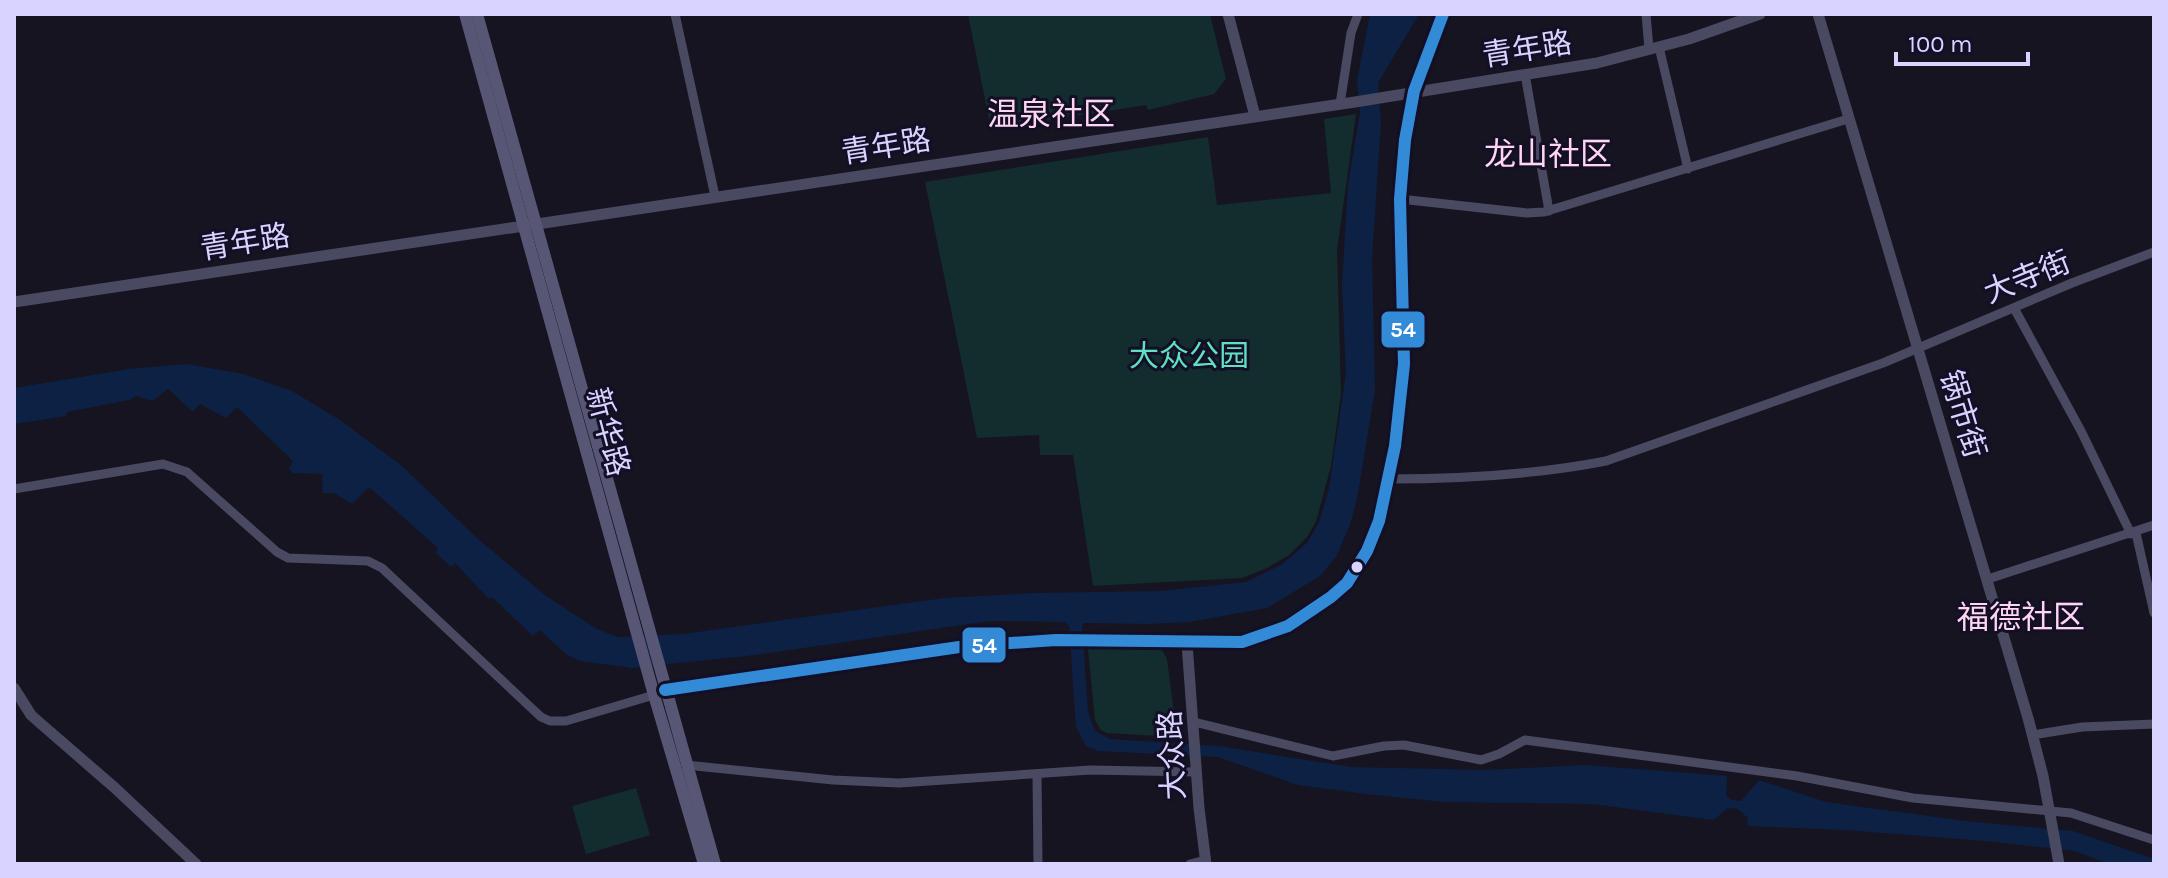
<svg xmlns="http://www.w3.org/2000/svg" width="2168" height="878" font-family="Karla,'Noto Sans SC',sans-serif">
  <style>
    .green { fill: #132c2d }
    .water { fill: #0d2144 }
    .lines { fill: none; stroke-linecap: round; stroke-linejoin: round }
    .minor { stroke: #4a4962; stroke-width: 9 }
    .tertiary { stroke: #4a4962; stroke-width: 11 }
    .secondary { stroke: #575674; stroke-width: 12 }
    .bus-1-casing { stroke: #130f26; stroke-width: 18 }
    .bus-1 { stroke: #338bd7; stroke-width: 12 }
    .bus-dot { fill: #d9d4ff; stroke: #130f26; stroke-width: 3 }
    .labels { text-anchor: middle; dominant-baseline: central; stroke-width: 6; stroke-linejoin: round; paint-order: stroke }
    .street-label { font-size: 30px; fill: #d9d4ff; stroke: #130f26 }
    .park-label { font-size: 30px; fill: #5fe0c0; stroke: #130f26 }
    .neighbourhood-label { font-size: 32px; fill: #ffd6f0; stroke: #130f26 }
    .line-badge { stroke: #130f26; stroke-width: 3 }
    .badge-label { font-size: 22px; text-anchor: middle; font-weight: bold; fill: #fff }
  </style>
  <rect width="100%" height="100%" fill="#161421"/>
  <g class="green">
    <polygon points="968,14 1210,14 1226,79 1214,94 1148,110 1146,105 991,129"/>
    <polygon points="1356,114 1337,250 1341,394 1331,466 1316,522 1307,537 1289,555 1267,568 1242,578 1093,586 1073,455 1040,455 1039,435 977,438 925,182 1208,137 1217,205 1331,193 1324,119"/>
    <polygon points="1158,648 1162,650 1167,659 1177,737 1107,733 1101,730 1095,720 1088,649"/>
    <polygon points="636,788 650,835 586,854 572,806"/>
  </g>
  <polygon class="water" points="1370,14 1419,14 1378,83 1381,122 1372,257 1375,390 1357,499 1350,525 1336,557 1320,576 1267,608 1189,622 1148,624 1084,623 1082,625 1088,712 1095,731 1110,739 1218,746 1351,767 1485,770 1585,765 1727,776 1726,794 1731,800 1741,801 1759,780 1826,802 1965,821 2073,831 2154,859 2154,864 2108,864 2075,851 1985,841 1845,830 1747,826 1748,818 1738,809 1728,808 1713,820 1592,804 1444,802 1366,794 1298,785 1218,757 1098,751 1086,746 1076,727 1069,626 1065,622 990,621 755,655 632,668 580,661 567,655 540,630 533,636 492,597 489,599 455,563 451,567 435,552 438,548 369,487 352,504 334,493 323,493 322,474 293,473 289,469 293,461 237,407 226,418 200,404 193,412 168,389 152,401 137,396 129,400 67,412 66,416 14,424 14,388 129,369 187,364 243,374 292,391 340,420 402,466 477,538 545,595 595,628 617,637 683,634 944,598 1036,593 1160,591 1246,582 1281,565 1307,543 1319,522 1329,489 1346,373 1342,285 1348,185 1360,113 1357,81"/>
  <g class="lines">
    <g class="minor">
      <polyline points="675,14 715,196"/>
      <polyline points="1646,14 1649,49"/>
      <polyline points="1659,47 1688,169"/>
      <polyline points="1525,74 1549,211"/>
      <polyline points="1414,91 1443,14"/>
      <polyline points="1340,104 1351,33 1358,14"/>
      <polyline points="1400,199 1527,213 1544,212 1848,119"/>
      <polyline points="2014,308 2081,431 2131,534"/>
      <path d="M 1389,479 C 1462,479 1534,475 1606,461 L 1883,363 L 2072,283 L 2154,252"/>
      <polyline points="14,489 163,464 187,472 277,552 288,558 368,561 382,568 541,717 550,721 566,721 654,695"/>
      <polyline points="2136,533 2154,613"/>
      <polyline points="1988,579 2154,525"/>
      <polyline points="1194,722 1333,756 1384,746 1404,745 1481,760 1499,754 1525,740 1797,776 1913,798 2071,813 2154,840"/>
      <polyline points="2032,735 2082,727 2154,724"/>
      <polyline points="686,765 833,780 899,783 1090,770 1196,772"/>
      <polyline points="1037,774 1038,864"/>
      <polyline points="1190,864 1205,860"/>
    </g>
    <g class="tertiary">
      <polyline points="1228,14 1255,116"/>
      <polyline points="1818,14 2028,718 2043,776 2059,864"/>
      <polyline points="14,302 1355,102 1597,63 1689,39 1760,14"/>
      <polyline points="1187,643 1199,808 1206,864"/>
      <polyline points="14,688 31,715 40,723 115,788 196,864"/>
      <path d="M 665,690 C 794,671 924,644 1055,640 C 1120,638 1213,655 1272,633 C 1333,610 1370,563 1384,501 C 1395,456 1403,409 1404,363 C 1405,308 1398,254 1400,199 C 1401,163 1407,127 1414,91"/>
    </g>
    <g class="secondary">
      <polyline points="465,14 654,695 704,864"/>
      <polyline points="477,14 715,864"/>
    </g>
    <g class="bus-1-casing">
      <polyline id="bus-1" points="665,690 966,646 1056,640 1242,642 1288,626 1331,597 1347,583 1367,551 1379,521 1395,446 1404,364 1400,199 1405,140 1414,91 1443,14"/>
    </g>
    <use href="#bus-1" class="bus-1"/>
  </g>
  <circle class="bus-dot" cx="1357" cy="567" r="7"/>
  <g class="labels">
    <g class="street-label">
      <text transform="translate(1527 49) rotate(-9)">青年路</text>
      <text transform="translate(886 146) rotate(-9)">青年路</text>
      <text transform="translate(245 242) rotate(-9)">青年路</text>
      <text transform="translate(2027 277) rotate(-22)">大寺街</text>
      <text transform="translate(1963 414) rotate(73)">锅市街</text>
      <text transform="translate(608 432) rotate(75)">新华路</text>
      <text transform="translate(1172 755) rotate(-93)">大众路</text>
    </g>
    <g class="park-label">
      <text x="1189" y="356">大众公园</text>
    </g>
    <g class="neighbourhood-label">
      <text x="1051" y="114">温泉社区</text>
      <text x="1548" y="154">龙山社区</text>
      <text x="2021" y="617">福德社区</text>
    </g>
  </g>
  <g class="line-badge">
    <rect x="1380" y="310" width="46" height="39" rx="8" fill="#338bd7"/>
    <rect x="961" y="626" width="46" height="38" rx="8" fill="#338bd7"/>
  </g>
  <g class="badge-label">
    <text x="1403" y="337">54</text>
    <text x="984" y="653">54</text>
  </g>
  <rect width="2168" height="878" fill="none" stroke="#d9d4ff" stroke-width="32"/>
  <path d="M1896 52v12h132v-12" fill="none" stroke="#d9d4ff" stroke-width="4"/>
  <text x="1908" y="52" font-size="24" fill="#d9d4ff" stroke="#130f26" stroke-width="6" paint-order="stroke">100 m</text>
</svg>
